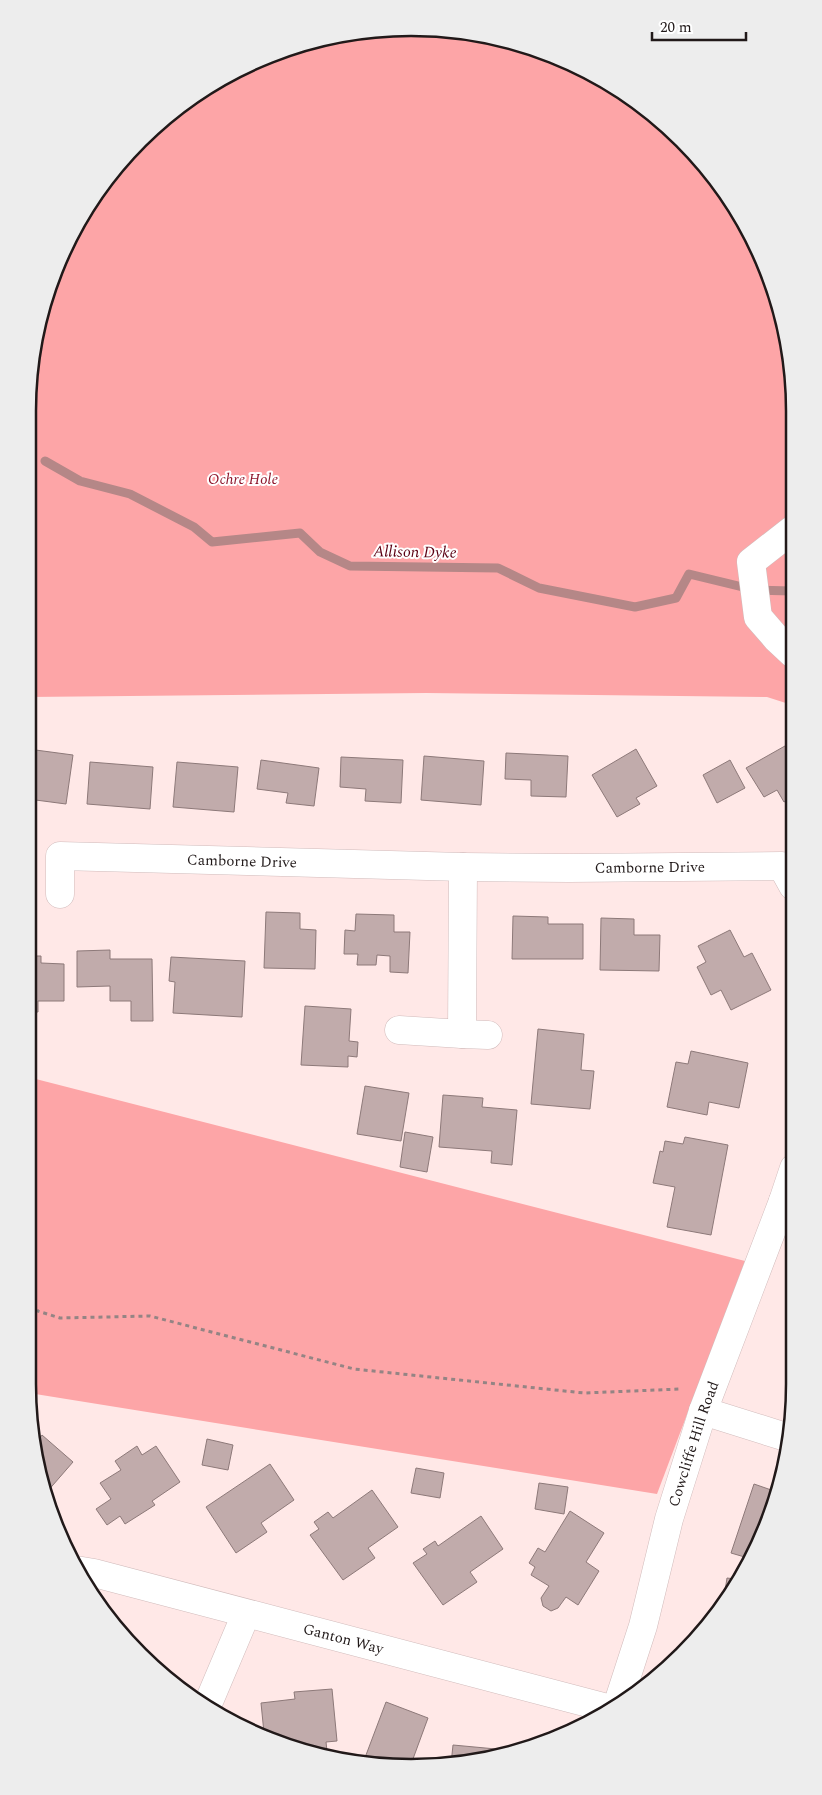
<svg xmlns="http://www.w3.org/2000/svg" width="822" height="1795" font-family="Spectral,serif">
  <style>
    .green { fill: #fda5a7 }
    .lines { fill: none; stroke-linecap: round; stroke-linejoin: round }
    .stream { stroke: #b58787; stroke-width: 9 }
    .building { fill: #c1abab; stroke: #8d7979 }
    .street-casing { stroke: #d1bbbb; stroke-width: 29 }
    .path { stroke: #948484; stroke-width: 3; stroke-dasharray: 4 4; stroke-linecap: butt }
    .street { stroke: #fff; stroke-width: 28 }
    .labels { text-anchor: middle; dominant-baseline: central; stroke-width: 4; stroke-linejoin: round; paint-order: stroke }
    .park-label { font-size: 15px; font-style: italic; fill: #8d152a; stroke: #fff }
    .street-label { font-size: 15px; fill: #211919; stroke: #fff }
    .water-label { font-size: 16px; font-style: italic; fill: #5b0013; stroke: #fff }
    .rim { fill: none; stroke: #211919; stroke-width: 2.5 }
  </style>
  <rect width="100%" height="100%" fill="#ffe8e7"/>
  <g class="green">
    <polygon points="411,28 486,35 557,57 644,107 715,177 765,264 791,361 792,705 767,697 426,693 28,697 28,411 35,336 57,265 92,198 140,140 198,92 264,57 336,35"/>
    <polygon points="28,1077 745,1261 657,1494 29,1393 28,1384"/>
  </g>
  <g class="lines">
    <polyline class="stream" points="45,461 80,481 130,494 194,527 212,542 300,533 320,552 350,566 498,568 539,588 635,607 676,598 689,574 755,590 792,591"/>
  </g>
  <g class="building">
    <polygon points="792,742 793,797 784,802 777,790 764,797 746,768"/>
    <polygon points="28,749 73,755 66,804 28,799"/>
    <polygon points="636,749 657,786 636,798 640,804 617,817 592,775"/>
    <polygon points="506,753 568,756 566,797 531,796 531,780 505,779"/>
    <polygon points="424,756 484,761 481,805 421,800"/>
    <polygon points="341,757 403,760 401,803 365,801 366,789 340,787"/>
    <polygon points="261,760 319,768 314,806 286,803 288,793 257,789"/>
    <polygon points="730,760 745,788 717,803 703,775"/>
    <polygon points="90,762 153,767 150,809 87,804"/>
    <polygon points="177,762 238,767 234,812 173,807"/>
    <polygon points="266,912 300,913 300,929 316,930 315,969 264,968"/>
    <polygon points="356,914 394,915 394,932 410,932 408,973 390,972 390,956 377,955 376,965 357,965 358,954 344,954 345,930 355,931"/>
    <polygon points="513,916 548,917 548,924 583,924 583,959 512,959"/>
    <polygon points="601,918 634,919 634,935 660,935 659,971 600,970"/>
    <polygon points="730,930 744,957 752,953 771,990 731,1010 721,990 711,995 697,967 706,962 698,946"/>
    <polygon points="110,950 110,959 152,959 153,1021 131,1021 131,1001 110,1001 110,986 77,987 77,951"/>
    <polygon points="28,956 41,956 41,963 64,964 64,1001 38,1001 38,1012 28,1012"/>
    <polygon points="171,957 245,961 242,1017 173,1013 175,982 169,981"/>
    <polygon points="305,1006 351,1009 349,1041 358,1042 357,1057 348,1056 348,1067 301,1065"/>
    <polygon points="538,1029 584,1034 581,1070 594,1071 590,1109 531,1104"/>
    <polygon points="691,1051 748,1063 739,1108 709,1102 707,1115 667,1107 676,1062 688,1064"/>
    <polygon points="365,1086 409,1093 401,1141 357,1134"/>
    <polygon points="443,1095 483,1098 482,1107 517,1110 512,1165 491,1163 492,1151 439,1147"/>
    <polygon points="405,1132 433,1137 427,1172 400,1167"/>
    <polygon points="685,1137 728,1145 711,1235 667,1227 675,1187 653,1183 660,1151 663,1152 665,1141 683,1144"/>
    <polygon points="42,1435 73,1462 46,1493 37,1442"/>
    <polygon points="207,1439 233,1445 228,1470 202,1465"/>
    <polygon points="137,1446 142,1455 156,1446 180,1482 152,1501 155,1505 125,1524 120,1516 107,1525 96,1509 111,1499 100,1483 121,1470 115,1461"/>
    <polygon points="270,1464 294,1500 261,1523 267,1532 236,1553 206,1507"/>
    <polygon points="416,1468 444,1473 440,1498 411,1493"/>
    <polygon points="539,1483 568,1487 564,1514 535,1509"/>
    <polygon points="754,1484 777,1492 765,1530 748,1558 731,1553"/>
    <polygon points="372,1490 398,1527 368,1548 375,1558 343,1580 310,1535 319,1529 314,1522 328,1512 333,1518"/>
    <polygon points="570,1511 604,1533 586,1562 599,1571 578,1605 566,1597 558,1608 551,1611 543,1606 541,1598 549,1586 531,1575 535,1567 529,1563 538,1548 545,1552"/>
    <polygon points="481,1516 503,1549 470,1572 477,1582 443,1605 413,1563 427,1554 423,1549 435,1541 438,1546"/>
    <polygon points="727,1578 735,1579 724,1597"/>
    <polygon points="332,1689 337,1741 326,1742 327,1751 316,1752 264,1733 261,1703 295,1699 294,1692"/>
    <polygon points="386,1702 428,1718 410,1767 363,1763"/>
    <polygon points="453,1745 496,1749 495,1757 486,1760 451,1764"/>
  </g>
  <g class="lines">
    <g class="street-casing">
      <g id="street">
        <polyline points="792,530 751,562 758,617 777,639 792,653"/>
        <path id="s1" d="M 60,894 L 60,856 L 463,867 L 569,868 L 782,866 L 793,886"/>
        <polyline points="399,1030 462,1034 463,867"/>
        <polyline points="462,1034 488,1035"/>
        <polyline points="783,1201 794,1168"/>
        <polyline points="703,1411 789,1438"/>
        <path id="s2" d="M 76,1570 L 94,1573 L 611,1709"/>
        <path id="s3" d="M 618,1703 L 643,1626 L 669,1519 L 703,1411 L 783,1201 L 794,1200"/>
        <polyline points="207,1706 246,1614"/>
      </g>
    </g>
    <g class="path">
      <polyline points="28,1297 38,1311"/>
      <polyline points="28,1308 60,1318 150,1316 354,1369 584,1393 680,1389"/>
    </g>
    <use href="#street" class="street"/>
  </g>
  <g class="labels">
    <g class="park-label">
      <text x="243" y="479">Ochre Hole</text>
    </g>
    <g class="street-label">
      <text stroke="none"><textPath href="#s1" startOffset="220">Camborne Drive</textPath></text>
      <text stroke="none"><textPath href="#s1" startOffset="628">Camborne Drive</textPath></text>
      <text stroke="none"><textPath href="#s3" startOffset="270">Cowcliffe Hill Road</textPath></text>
      <text stroke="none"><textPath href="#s2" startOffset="276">Ganton Way</textPath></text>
    </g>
    <g class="water-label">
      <text transform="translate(415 552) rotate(1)">Allison Dyke</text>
    </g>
  </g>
  <path d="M0 0H822V1795H0ZM411 36H411A375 375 0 0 1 786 411V1384A375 375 0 0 1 411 1759H411A375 375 0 0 1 36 1384V411A375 375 0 0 1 411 36Z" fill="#ededed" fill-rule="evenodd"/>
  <path class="rim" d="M411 36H411A375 375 0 0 1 786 411V1384A375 375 0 0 1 411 1759H411A375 375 0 0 1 36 1384V411A375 375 0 0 1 411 36Z"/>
  <path d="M652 32v8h94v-8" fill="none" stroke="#211919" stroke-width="2.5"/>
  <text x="660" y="32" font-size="15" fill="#211919" stroke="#ffffff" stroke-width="4" paint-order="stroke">20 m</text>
</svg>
